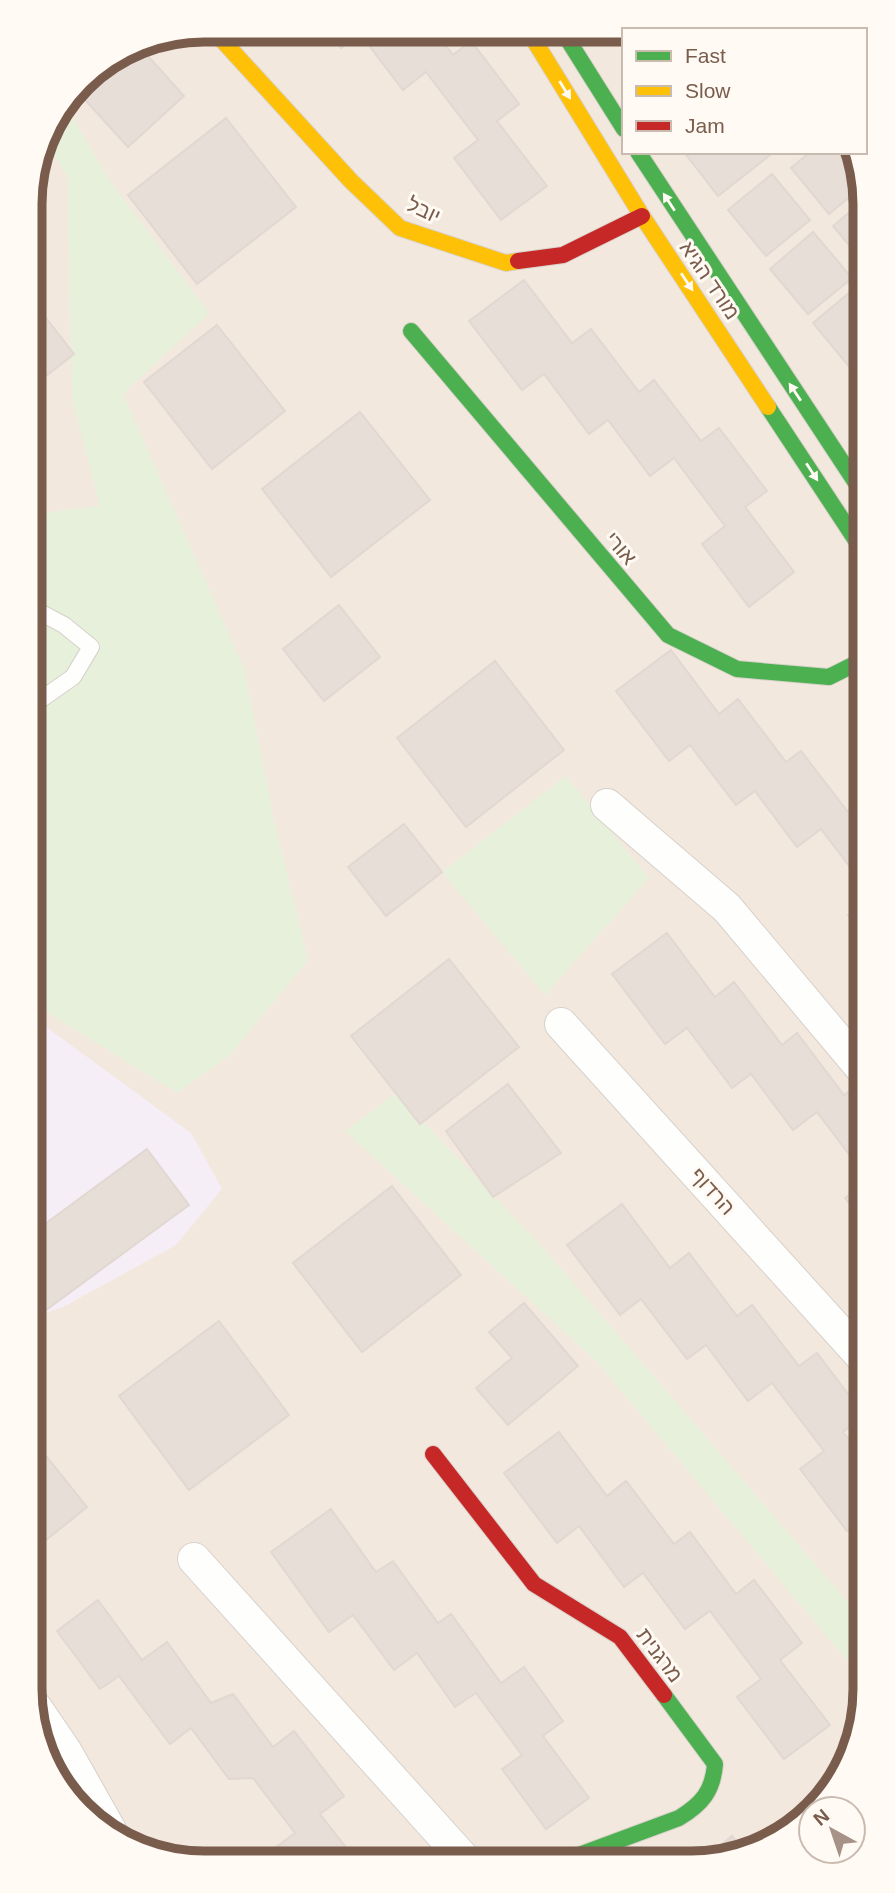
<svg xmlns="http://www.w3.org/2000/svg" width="895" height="1893" font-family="Arial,Heebo,sans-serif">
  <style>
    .residential { fill: #f2e8de }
    .education { fill: #f6eef6 }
    .green { fill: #e7f0db }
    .building { fill: #e6ded7; stroke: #e2d8d2; stroke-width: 2 }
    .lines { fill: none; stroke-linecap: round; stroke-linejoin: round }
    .lane-casing { stroke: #d7d1cb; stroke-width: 18 }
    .street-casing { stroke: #d7d1cb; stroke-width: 34 }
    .fast-casing { stroke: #d9d2cb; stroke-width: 18 }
    .slow-casing { stroke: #d9d2cb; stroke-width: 18 }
    .jam-casing { stroke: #d9d2cb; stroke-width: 18 }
    .lane { stroke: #fefefd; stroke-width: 16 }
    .street { stroke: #fefefd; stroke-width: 32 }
    .fast { stroke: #4caf50; stroke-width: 16 }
    .slow { stroke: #ffc107; stroke-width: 16 }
    .jam { stroke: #c62828; stroke-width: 16 }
    .oneway { fill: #fffaf3 }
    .labels { text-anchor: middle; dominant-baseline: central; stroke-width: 6; stroke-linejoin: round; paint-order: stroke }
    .street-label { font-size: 21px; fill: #7a5c4d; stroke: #fffaf3 }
    .rim { fill: none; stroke: #7a5c4d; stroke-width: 9 }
  </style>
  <rect width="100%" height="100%" fill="#f9f5f0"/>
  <polygon class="residential" points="204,30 624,32 624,152 855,152 859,159 865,1701 852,1755 822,1804 736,1857 171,1860 89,1820 36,1734 31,182 48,127 89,73 138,43"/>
  <polygon class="education" points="34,1018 191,1133 222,1189 176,1245 65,1306 35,1317"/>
  <g class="green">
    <polygon points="65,104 110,181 209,313 123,394 244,668 274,820 308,960 231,1054 177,1093 34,1004 32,514 100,506 72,400 67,175 44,141 48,127"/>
    <polygon points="566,776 649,878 545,995 442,872"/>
    <polygon points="396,1093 545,1250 865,1622 865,1682 596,1361 345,1131"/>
  </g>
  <g class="building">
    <polygon points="328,31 435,31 453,55 471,41 519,104 497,121 547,186 501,220 454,158 478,140 426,72 403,90 360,34 341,48"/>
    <polygon points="137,44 184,96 128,147 76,90 89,73"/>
    <polygon points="226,118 296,207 197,284 128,195"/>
    <polygon points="684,152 774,152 718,196"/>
    <polygon points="810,152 851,152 859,162 859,189 829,214 791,168"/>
    <polygon points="772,174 810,220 766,256 728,210"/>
    <polygon points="859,204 860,258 833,226"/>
    <polygon points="813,232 852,278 808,314 770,269"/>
    <polygon points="31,237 46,256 31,267"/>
    <polygon points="524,280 572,343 591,329 639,392 654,380 701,441 719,428 767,491 745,507 794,572 749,607 702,544 725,526 674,458 650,476 608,420 589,434 544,374 522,390 469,321"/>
    <polygon points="856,287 860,291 860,361 851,369 813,323"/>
    <polygon points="32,300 74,354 32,387"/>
    <polygon points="217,325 285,411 212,469 144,382"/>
    <polygon points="860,367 860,382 853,373"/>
    <polygon points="360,412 430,500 331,577 262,489"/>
    <polygon points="339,605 380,657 324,701 283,649"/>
    <polygon points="671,650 719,714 738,699 786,762 801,751 848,812 862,802 862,883 821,829 797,847 755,791 736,805 690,745 669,761 616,691"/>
    <polygon points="495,661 564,750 466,827 397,738"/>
    <polygon points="404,824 442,872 386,916 348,867"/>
    <polygon points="862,905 862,933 848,915"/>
    <polygon points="667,933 715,997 734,982 782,1045 797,1033 844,1095 862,1082 863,1173 817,1112 793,1130 751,1074 732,1088 687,1028 665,1044 612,974"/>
    <polygon points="449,959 519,1047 420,1124 351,1036"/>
    <polygon points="508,1084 561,1153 493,1197 446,1131"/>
    <polygon points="147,1149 189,1205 42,1313 35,1302 34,1232"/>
    <polygon points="863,1184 863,1222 845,1198"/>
    <polygon points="392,1186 461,1275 362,1352 293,1263"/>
    <polygon points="622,1204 670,1268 689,1253 737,1316 752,1305 799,1366 817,1353 864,1415 843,1432 864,1459 864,1518 847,1531 800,1469 824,1451 772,1383 748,1401 706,1345 687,1359 641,1299 620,1315 567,1245"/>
    <polygon points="524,1303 578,1366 508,1425 476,1388 512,1358 489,1332"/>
    <polygon points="219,1321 289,1415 189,1490 119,1396"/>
    <polygon points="559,1432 607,1496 626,1481 674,1544 690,1532 736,1594 754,1580 802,1643 780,1660 830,1725 784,1759 737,1697 761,1679 710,1611 685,1629 643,1573 624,1587 579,1526 557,1543 504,1473"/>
    <polygon points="35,1442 87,1507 35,1549"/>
    <polygon points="331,1509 376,1572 393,1561 438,1623 451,1614 501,1683 524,1667 563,1721 543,1736 589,1798 546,1829 502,1769 522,1755 476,1693 455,1707 417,1653 394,1670 353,1615 329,1632 271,1552"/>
    <polygon points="98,1600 142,1660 167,1642 211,1703 233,1694 273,1747 294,1731 344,1796 320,1814 355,1859 284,1859 275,1848 295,1833 253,1778 229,1779 191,1728 170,1744 119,1676 100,1689 57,1631"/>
    <polygon points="732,1836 745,1852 736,1857 707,1857"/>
  </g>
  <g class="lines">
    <g class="lane-casing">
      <polyline id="lane" points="32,608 64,625 91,647 73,677 33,705"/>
    </g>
    <g class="street-casing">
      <g id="street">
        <polyline points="607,805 727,908 863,1070"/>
        <polyline points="561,1024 864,1359"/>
        <polyline points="194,1559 464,1859"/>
        <polyline points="36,1708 66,1752 110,1830"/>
      </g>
    </g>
    <g class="fast-casing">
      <g id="fast">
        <polyline points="563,32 624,129"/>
        <polyline points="638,152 860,489"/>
        <polyline points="411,331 668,635 737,669 829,677 861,661"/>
        <polyline points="768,407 861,548"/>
        <path d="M 571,1858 L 679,1818 C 702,1804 713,1791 715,1764 L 664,1695"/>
      </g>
    </g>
    <g class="slow-casing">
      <g id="slow">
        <polyline points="213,30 351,181 400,228 506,263 518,261"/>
        <polyline points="529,32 642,216 768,407"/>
      </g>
    </g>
    <g class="jam-casing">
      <g id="jam">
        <polyline points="518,261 563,255 642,216"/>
        <polyline points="433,1454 534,1584 620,1637 664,1695"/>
      </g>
    </g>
    <use href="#lane" class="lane"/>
    <use href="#street" class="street"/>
    <use href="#fast" class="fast"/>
    <use href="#slow" class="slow"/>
    <use href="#jam" class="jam"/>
  </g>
  <defs><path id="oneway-solid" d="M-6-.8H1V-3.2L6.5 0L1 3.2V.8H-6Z" transform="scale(1.75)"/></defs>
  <g class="oneway">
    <use href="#oneway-solid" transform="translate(565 90) rotate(58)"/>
    <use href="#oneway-solid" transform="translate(669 202) rotate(-123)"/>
    <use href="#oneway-solid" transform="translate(687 282) rotate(56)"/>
    <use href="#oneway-solid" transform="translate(795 392) rotate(-124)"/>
    <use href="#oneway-solid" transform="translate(812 472) rotate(57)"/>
  </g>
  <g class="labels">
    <g class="street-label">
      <text transform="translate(424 210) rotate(25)">יובל</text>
      <text transform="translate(710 280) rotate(56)">מורד הגיא</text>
      <text transform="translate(621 548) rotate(49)">אורי</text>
      <text transform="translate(713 1191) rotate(48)">הרדוף</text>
      <text transform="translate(660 1655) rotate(53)">מרגנית</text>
    </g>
  </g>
  <path d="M0 0H895V1893H0ZM204 42H691A162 162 0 0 1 853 204V1689A162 162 0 0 1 691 1851H204A162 162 0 0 1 42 1689V204A162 162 0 0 1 204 42Z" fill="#fffaf3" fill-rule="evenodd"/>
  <path class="rim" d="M204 42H691A162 162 0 0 1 853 204V1689A162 162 0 0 1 691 1851H204A162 162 0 0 1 42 1689V204A162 162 0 0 1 204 42Z"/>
  <rect x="622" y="28" width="245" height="126" fill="#fffaf3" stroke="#cabbb1" stroke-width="2"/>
  <rect x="636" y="51" width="35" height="10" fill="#4caf50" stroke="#cabbb1" stroke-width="2"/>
  <text x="685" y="63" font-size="21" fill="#7a5c4d">Fast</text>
  <rect x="636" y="86" width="35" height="10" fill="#ffc107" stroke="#cabbb1" stroke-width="2"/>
  <text x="685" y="98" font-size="21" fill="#7a5c4d">Slow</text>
  <rect x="636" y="121" width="35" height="10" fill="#c62828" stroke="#cabbb1" stroke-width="2"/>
  <text x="685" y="133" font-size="21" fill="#7a5c4d">Jam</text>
  <g transform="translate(832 1830) rotate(320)"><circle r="33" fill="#fffaf3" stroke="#cabbb1" stroke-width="2"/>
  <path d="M0-5L12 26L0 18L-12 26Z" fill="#a69286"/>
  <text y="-10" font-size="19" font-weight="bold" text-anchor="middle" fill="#7a5c4d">N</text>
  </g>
</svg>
